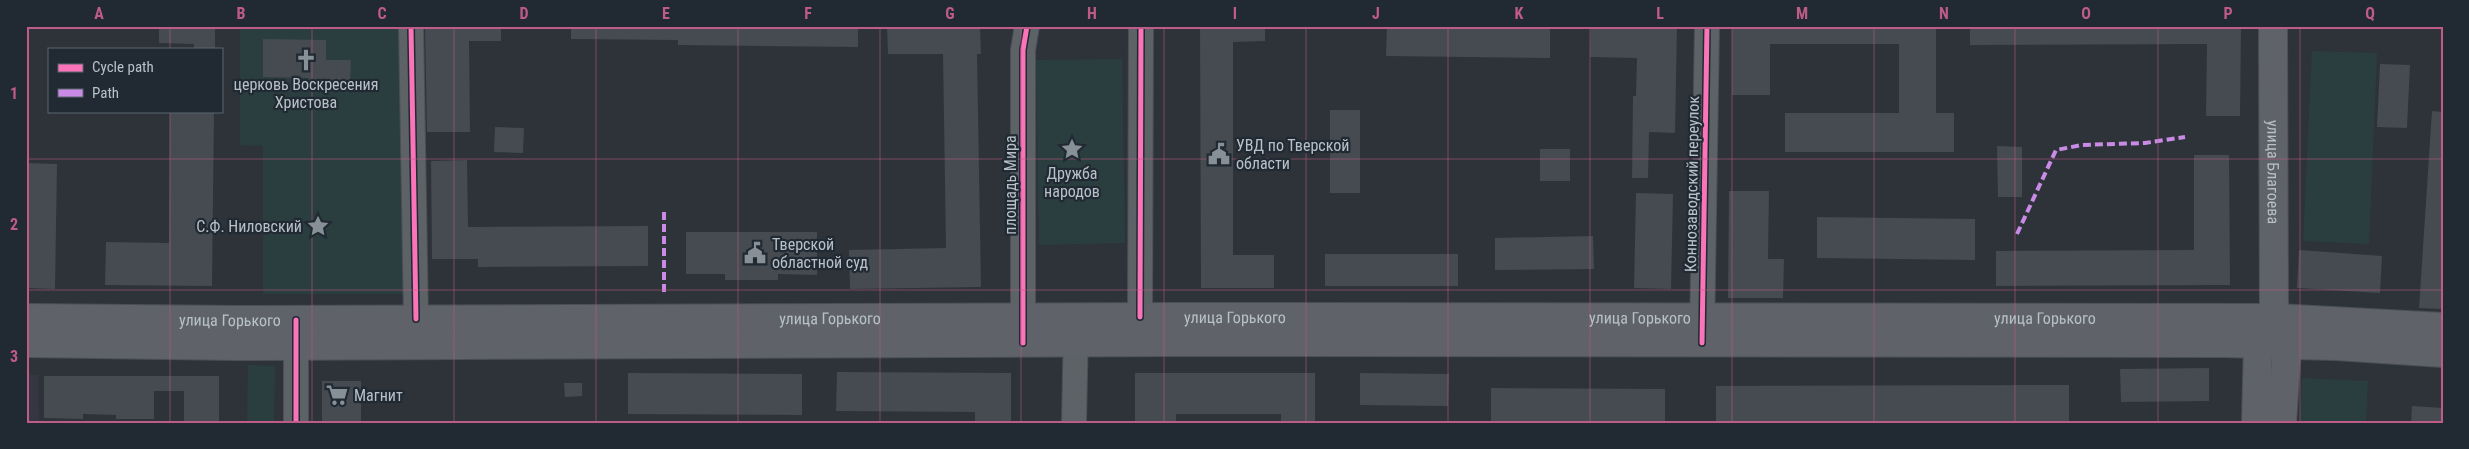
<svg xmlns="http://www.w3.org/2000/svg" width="2469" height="449" font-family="'Roboto Condensed',sans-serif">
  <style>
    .medical { fill: #363642 }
    .green { fill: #2b3e3f }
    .building { fill: #454b50 }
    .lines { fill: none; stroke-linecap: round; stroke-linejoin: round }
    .minor-casing { stroke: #4b4f54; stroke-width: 26 }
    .major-casing { stroke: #4b5056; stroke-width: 30 }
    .minor { stroke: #5d6267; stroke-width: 24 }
    .major { stroke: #5f6369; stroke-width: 28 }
    .quiet { stroke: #ca8be6; stroke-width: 4; stroke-dasharray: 8 4; stroke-linecap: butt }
    .cycleway-casing { stroke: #212a33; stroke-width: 8 }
    .cycleway { stroke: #fb73b8; stroke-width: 5 }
    .grid { fill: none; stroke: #be5b87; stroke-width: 1; stroke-opacity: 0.55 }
    .labels { text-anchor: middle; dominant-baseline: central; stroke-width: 4.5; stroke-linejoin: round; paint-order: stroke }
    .poi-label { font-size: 16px; fill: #b8c0c9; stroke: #212a33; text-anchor: start }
    .street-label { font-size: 16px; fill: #b8c0c9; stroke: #212a33 }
    .neatline { fill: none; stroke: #be5b87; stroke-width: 2 }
    .grid-label { font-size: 16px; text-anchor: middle; font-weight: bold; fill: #be5b87 }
  </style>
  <rect width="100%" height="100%" fill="#2d3339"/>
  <polygon class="medical" points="26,375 38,375 39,423 26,423"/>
  <g class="green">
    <polygon points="240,26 403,26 403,294 263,294 263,146 240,145"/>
    <polygon points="2312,51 2377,53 2369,244 2303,241"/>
    <polygon points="1122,59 1125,243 1039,245 1036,60"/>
    <polygon points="248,365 275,366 274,423 247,423"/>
    <polygon points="2302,378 2368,381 2366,423 2300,423"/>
  </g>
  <g class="building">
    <polygon points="159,26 215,26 215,49 194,49 194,44 159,43"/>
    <polygon points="425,26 501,26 501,41 469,41 470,132 427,132"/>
    <polygon points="571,26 858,26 858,47 678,45 678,40 571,39"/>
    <polygon points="887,26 980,26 981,54 977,54 981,287 850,289 849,250 946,248 943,54 888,54"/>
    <polygon points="1200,26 1265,26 1265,41 1233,42 1233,255 1274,255 1274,288 1201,288"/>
    <polygon points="1387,26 1550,26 1550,58 1386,56"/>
    <polygon points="1591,26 1677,26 1675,133 1649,132 1648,178 1632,178 1633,96 1636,96 1637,58 1590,57"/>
    <polygon points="1732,26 1936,26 1936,113 1954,113 1954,152 1785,152 1785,113 1899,113 1899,44 1770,44 1770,95 1732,95"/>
    <polygon points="1970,26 2241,26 2240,116 2206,116 2207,44 1970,45"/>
    <polygon points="263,39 326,40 326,60 351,60 350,85 309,85 309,78 263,77"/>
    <polygon points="2380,64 2410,65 2407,128 2377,127"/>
    <rect x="1330" y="110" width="30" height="83"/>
    <polygon points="170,111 214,111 212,286 105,285 106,242 169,243"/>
    <polygon points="2432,111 2443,112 2443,309 2419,308"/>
    <polygon points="495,127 524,128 523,153 494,152"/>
    <polygon points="1997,146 2022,147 2022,197 1998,197"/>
    <rect x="1540" y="149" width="30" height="32"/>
    <polygon points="2194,155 2229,155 2230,285 1996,286 1996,251 2194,250"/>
    <polygon points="467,160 468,227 648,226 648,266 478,267 478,259 432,259 431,161"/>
    <polygon points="26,163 57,164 55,289 26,288"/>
    <polygon points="1729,191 1769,191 1768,259 1784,259 1783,298 1728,298"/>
    <polygon points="1636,193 1673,194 1671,289 1634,288"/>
    <polygon points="1817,217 1975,219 1975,260 1817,258"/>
    <polygon points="686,232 817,232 817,275 778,274 778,280 725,280 725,274 686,274"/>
    <polygon points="1593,236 1594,269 1495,270 1495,238"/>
    <polygon points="2299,250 2382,256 2380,293 2297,288"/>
    <rect x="1325" y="254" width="133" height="32"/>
    <polygon points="2209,368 2209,401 2121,402 2120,369"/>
    <polygon points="837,372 1011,373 1011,423 975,423 975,412 836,411"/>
    <polygon points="628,373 802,374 802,415 628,414"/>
    <polygon points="1135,373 1315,373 1315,423 1281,423 1281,414 1176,414 1176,423 1135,423"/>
    <polygon points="1360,373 1449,374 1448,406 1360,405"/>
    <polygon points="44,376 219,376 219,423 184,423 184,391 154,391 154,419 116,419 116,415 83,414 83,419 44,418"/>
    <rect x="322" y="381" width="39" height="42"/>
    <polygon points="564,383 582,383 582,396 565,397"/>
    <polygon points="2069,385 2069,423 1716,423 1716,386"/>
    <polygon points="1491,388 1665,389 1665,423 1491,423"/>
    <polygon points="2412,406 2443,408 2443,423 2411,423"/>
  </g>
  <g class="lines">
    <g class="minor-casing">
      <g id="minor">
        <polyline points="411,26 416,319"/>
        <polyline points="1140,317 1141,26"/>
        <polyline points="1023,337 1023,50 1027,26"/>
        <polyline points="1702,337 1707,26"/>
        <polyline points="296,423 296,327"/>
        <polyline points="1074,423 1076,325"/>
      </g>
    </g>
    <g class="major-casing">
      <g id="major">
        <path id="s1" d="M 2273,26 L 2274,318 L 2287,345 L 2282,423"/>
        <path id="s2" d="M 26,318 L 237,320 L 1175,317 L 2274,318 L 2443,327"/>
        <polyline points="26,343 236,346 1176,342 2224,343 2337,346 2443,353"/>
        <polyline points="2256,423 2258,344 2268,328"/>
      </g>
    </g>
    <use href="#minor" class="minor"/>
    <use href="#major" class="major"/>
    <g class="quiet">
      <polyline points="2017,234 2056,150 2082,145 2145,143 2185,137"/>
      <polyline points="664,292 664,212"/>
    </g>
    <g class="cycleway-casing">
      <g id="cycleway">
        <polyline points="411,26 416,319"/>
        <polyline points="1140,317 1141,26"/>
        <polyline points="1023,343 1023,50 1027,26"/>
        <polyline points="1702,343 1707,26"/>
        <polyline points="296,423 296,320"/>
      </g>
    </g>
    <use href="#cycleway" class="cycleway"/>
  </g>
  <path class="grid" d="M 170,26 L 170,49M 312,26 L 312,423M 454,26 L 454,423M 596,26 L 596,423M 738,26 L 738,423M 880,26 L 880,423M 1021,26 L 1021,423M 1164,26 L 1164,423M 1306,26 L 1306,423M 1448,26 L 1448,423M 1590,26 L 1590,423M 1732,26 L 1732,423M 1874,26 L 1874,423M 2015,26 L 2015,423M 2158,26 L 2158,423M 2300,26 L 2300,423M 170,111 L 170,423M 26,159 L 2443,159M 26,290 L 2443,290"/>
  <defs>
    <g id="church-bare" transform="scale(1.725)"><path d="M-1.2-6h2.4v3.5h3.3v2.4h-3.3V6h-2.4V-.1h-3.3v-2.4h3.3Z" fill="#878f97" stroke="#212a33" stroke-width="2.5" paint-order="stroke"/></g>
    <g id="sight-bare" transform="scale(1.725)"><path d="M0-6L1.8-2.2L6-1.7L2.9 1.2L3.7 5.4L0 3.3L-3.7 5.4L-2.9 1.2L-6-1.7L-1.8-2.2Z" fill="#878f97" stroke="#212a33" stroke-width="2.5" paint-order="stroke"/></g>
    <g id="civic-bare" transform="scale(1.725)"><path d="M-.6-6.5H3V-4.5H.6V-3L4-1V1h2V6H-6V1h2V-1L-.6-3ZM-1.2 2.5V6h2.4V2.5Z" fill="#878f97" stroke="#212a33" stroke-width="2.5" paint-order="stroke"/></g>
    <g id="supermarket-bare" transform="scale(1.725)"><path d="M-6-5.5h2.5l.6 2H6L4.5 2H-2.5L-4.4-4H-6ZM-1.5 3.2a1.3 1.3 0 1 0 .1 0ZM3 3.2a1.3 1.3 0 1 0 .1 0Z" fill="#878f97" stroke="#212a33" stroke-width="2.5" paint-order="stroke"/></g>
  </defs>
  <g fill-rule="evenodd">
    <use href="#church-bare" x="306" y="60"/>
    <use href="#sight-bare" x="1072" y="149"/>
    <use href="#civic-bare" x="1219" y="154"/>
    <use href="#sight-bare" x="318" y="226"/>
    <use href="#civic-bare" x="755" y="253"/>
    <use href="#supermarket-bare" x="337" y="395"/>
  </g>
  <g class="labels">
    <g class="poi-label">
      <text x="306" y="84" text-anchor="middle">церковь Воскресения<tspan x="306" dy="18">Христова</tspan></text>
      <text x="1236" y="145">УВД по Тверской<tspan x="1236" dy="18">области</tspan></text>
      <text x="1072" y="173" text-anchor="middle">Дружба<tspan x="1072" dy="18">народов</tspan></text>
      <text x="302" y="226" text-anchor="end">С.Ф. Ниловский</text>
      <text x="772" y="244">Тверской<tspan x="772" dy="18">областной суд</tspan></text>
      <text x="354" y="395">Магнит</text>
    </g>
    <g class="street-label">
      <text stroke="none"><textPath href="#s1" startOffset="146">улица Благоева</textPath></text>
      <text transform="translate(1692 184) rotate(-89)">Коннозаводский переулок</text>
      <text transform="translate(1010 185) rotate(-90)">площадь Мира</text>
      <text stroke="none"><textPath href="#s2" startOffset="1209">улица Горького</textPath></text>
      <text stroke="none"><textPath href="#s2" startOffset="1614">улица Горького</textPath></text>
      <text stroke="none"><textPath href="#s2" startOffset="2019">улица Горького</textPath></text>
      <text stroke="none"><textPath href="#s2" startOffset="804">улица Горького</textPath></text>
      <text stroke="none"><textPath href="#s2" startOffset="204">улица Горького</textPath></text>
    </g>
  </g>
  <rect width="2469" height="449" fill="none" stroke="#212a33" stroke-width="55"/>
  <rect x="48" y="48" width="175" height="65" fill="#212a33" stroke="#5d666f"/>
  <rect x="58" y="64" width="25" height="8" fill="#fb73b8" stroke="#5d666f"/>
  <text x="92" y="72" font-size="15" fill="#b8c0c9">Cycle path</text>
  <rect x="58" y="89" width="25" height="8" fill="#ca8be6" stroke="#5d666f"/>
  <text x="92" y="98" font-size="15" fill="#b8c0c9">Path</text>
  <rect x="28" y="28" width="2414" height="394" class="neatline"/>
  <g class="grid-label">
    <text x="99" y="19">A</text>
    <text x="241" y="19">B</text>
    <text x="382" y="19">C</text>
    <text x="524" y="19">D</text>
    <text x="666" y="19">E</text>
    <text x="808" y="19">F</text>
    <text x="950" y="19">G</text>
    <text x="1092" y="19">H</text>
    <text x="1235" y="19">I</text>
    <text x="1376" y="19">J</text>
    <text x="1519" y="19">K</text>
    <text x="1660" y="19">L</text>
    <text x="1802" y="19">M</text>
    <text x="1944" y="19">N</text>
    <text x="2086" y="19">O</text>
    <text x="2228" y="19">P</text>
    <text x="2370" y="19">Q</text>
    <text x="14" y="99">1</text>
    <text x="14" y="230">2</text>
    <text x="14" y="362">3</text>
  </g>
</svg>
